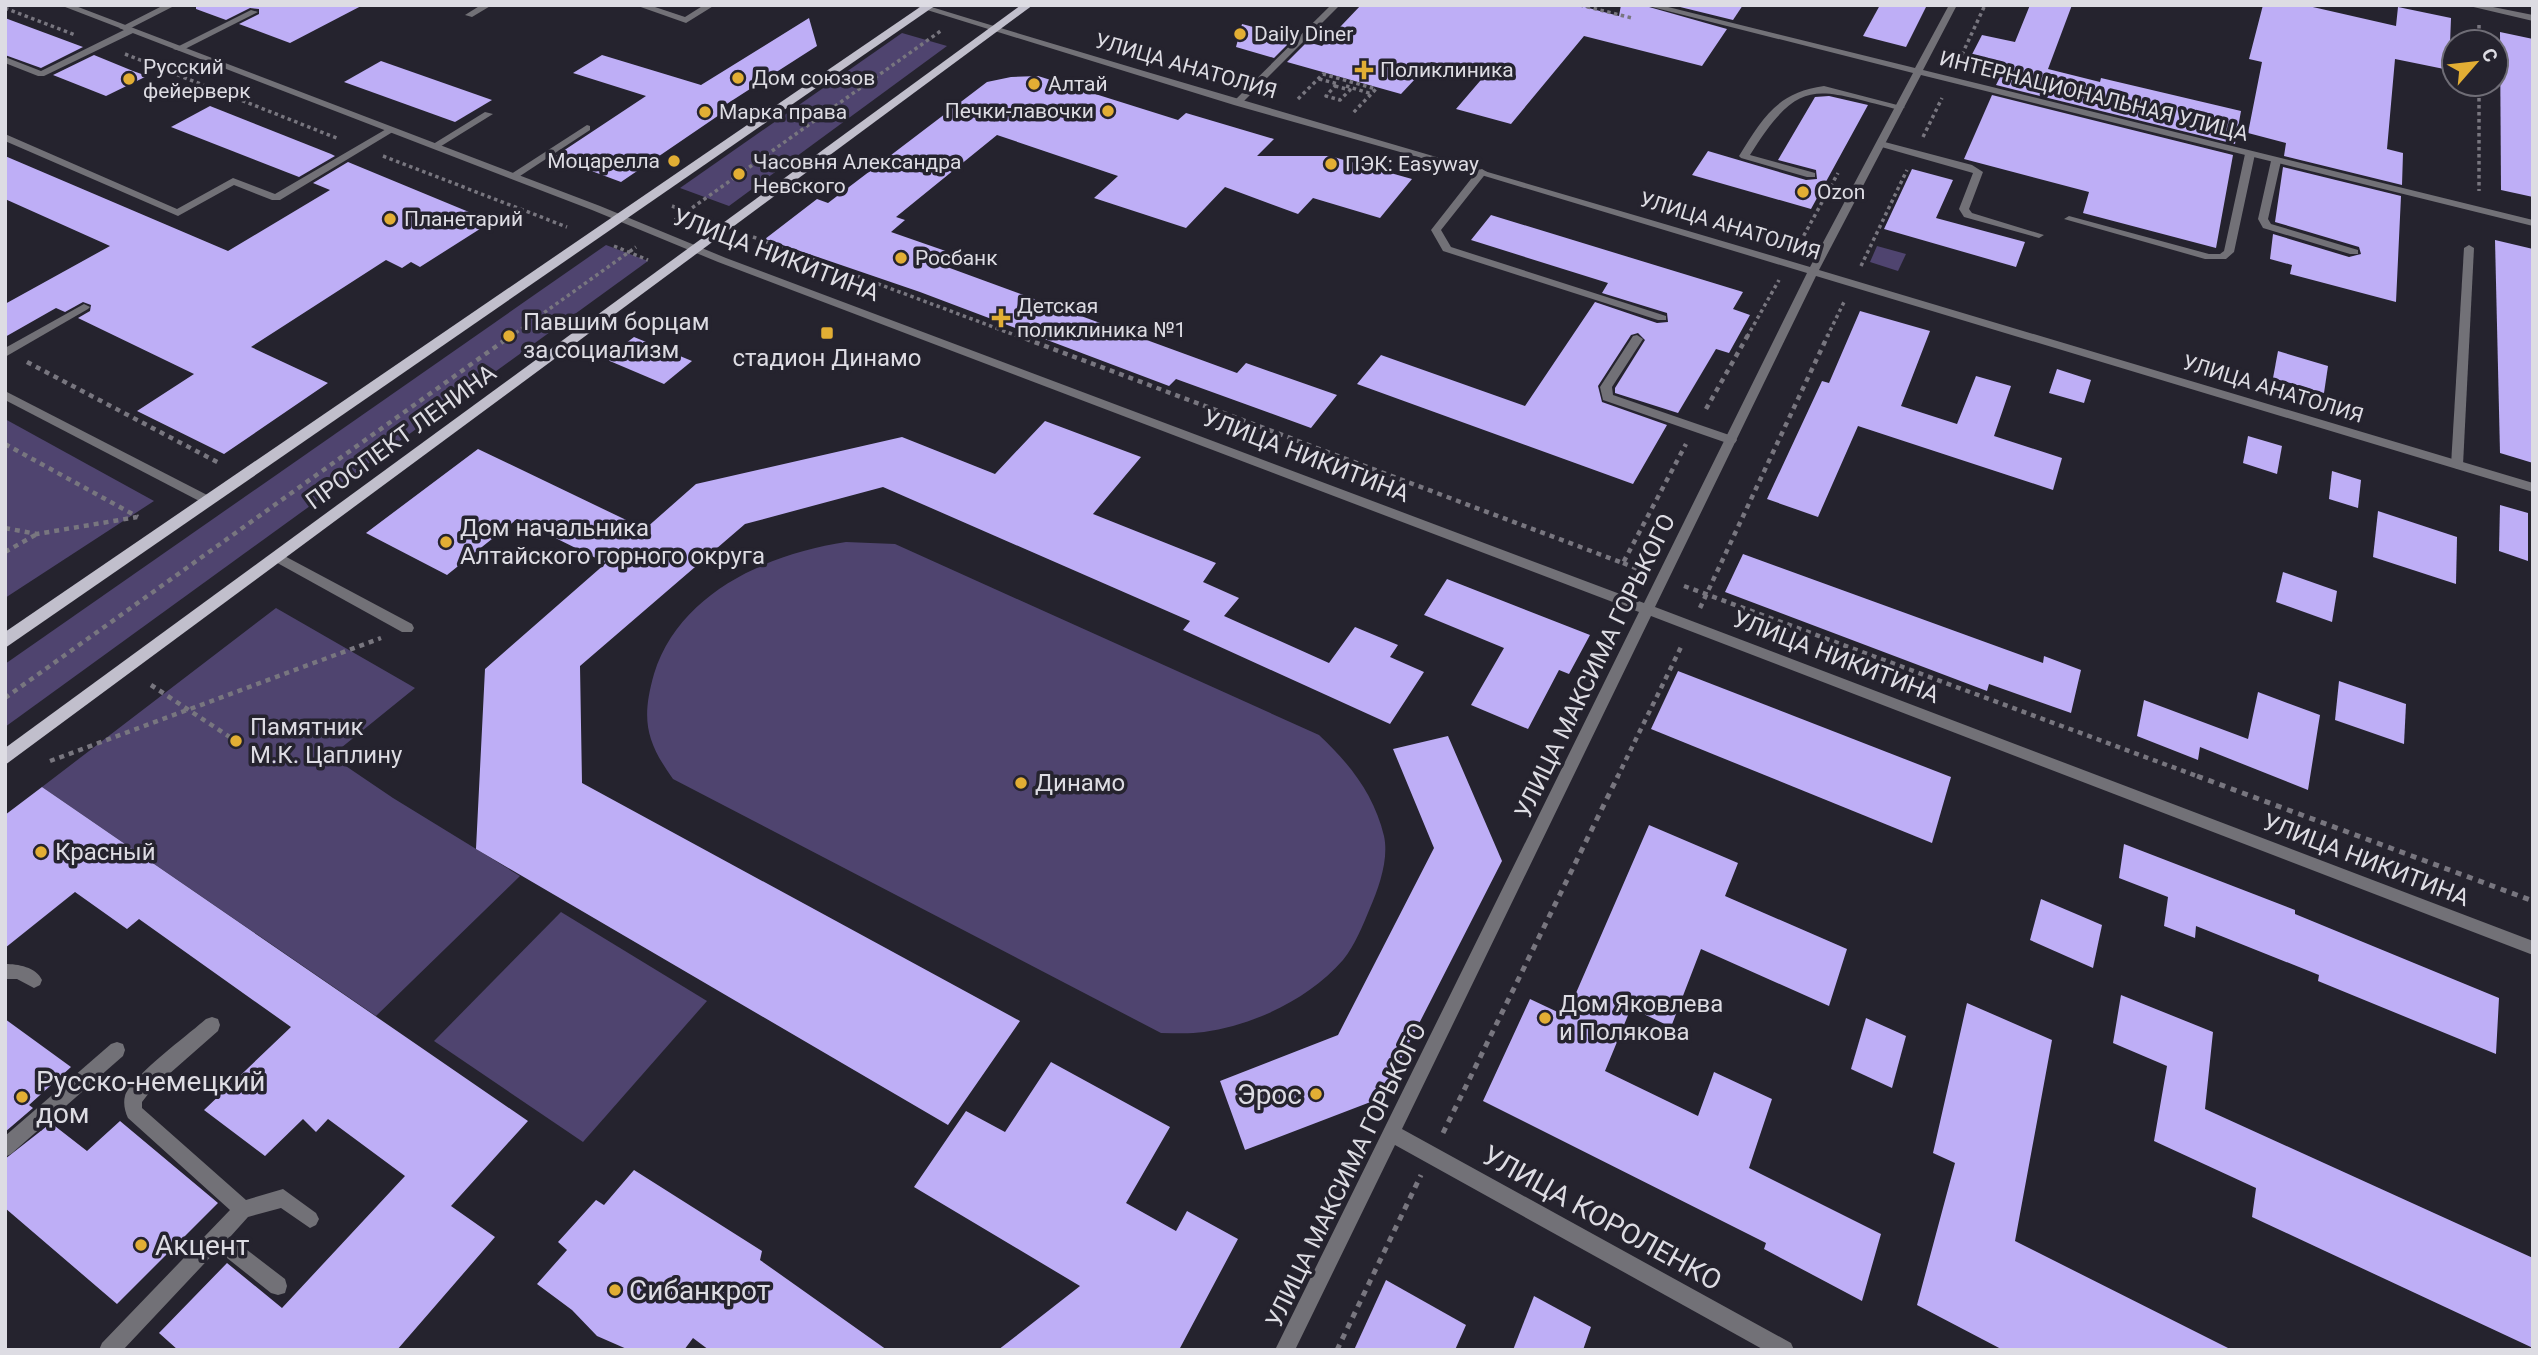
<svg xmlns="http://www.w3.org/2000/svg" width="2538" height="1355" font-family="Roboto,sans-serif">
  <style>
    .green { fill: #4f446f }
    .building { fill: #beaef6 }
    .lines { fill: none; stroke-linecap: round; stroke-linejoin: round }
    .path-far2 { stroke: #78767f; stroke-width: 3.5; stroke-dasharray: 3.5 3.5; stroke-linecap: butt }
    .path-far1 { stroke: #78767f; stroke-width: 4.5; stroke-dasharray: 5 5; stroke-linecap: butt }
    .path { stroke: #78767f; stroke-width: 5; stroke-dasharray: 6 6; stroke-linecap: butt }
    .lane { fill: #727177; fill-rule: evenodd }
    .street { fill: #727177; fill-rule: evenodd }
    .primary { fill: #c1bfcc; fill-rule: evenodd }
    .poi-dot { fill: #e2ae34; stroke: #25232e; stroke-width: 2.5 }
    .labels { text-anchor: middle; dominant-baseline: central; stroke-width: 7; stroke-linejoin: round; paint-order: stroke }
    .far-poi-label { font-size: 21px; fill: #dddce3; stroke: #25232e; text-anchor: start }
    .far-street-label { font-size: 21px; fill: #dddce3; stroke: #25232e }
    .street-label { font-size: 24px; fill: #dddce3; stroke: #25232e }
    .poi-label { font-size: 24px; fill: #dddce3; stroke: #25232e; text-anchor: start }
    .near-poi-label { font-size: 28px; fill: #dddce3; stroke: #25232e; text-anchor: start }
    .near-street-label { font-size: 28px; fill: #dddce3; stroke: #25232e }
  </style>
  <rect width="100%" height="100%" fill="#25232e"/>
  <g class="green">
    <polygon points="902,33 947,46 729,206 680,188"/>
    <polygon points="606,245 648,261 5,727 5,664"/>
    <polygon points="1877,246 1906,254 1898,271 1870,262"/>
    <polygon points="5,419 154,501 5,598"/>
    <path d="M 846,542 L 895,544 L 1319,735 C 1349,763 1374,794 1384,836 C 1389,859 1379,887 1370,908 C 1363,925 1355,945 1343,960 C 1309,999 1254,1025 1204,1032 C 1190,1034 1175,1033 1161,1033 L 673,779 C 646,741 641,720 654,674 C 679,593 767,554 846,542 Z"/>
    <polygon points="276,608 415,688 331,756 393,798 520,876 376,1016 42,787"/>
    <polygon points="561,912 707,1001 583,1142 434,1041"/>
  </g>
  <g class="building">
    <polygon points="196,5 363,5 290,43 239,24 259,14 259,9 250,8 226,20 196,9"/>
    <polygon points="1361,5 1577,5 1619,16 1621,5 1642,5 1727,29 1702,66 1584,36 1511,124 1456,109 1486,74 1431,62 1401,94 1287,62 1307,42 1322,46"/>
    <polygon points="1672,5 1743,5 1733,20"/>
    <polygon points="1880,5 1927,5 1906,47 1863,36"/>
    <polygon points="2030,5 2072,5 2048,69 2100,82 2101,78 2241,111 2235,144 1996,85 2001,75 1966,66 1982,35 2015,42"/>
    <polygon points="2263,5 2304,5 2396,26 2398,7 2451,18 2449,70 2395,59 2387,149 2403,153 2402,185 2284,156 2286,143 2248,133 2262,62 2249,59"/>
    <polygon points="5,18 83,47 41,68 5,55"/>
    <polygon points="809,18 817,46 722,107 728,109 621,182 554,157 646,96 573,73 602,55 701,85"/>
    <polygon points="1242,24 1294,38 1274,58 1236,47"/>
    <polygon points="2500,32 2533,39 2533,197 2501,190"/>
    <polygon points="94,55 133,71 147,76 106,96 53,75"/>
    <polygon points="381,61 492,100 455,122 344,82"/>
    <polygon points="1038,76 1178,120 1186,113 1274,139 1257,156 1330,156 1412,179 1380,218 1313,198 1298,214 1225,187 1186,228 1094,198 1118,176 997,135 896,217 905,220 891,232 960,256 947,267 1237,373 1246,363 1337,395 1311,428 1176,379 1169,386 920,292 765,239 817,199 828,203 987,82 1011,77"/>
    <polygon points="1992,95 2233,155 2216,248 2083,213 2089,192 1964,159"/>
    <polygon points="1829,96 1868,105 1811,209 1692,175 1708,151 1806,180 1817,179 1816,170 1778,160 1815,97"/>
    <polygon points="210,106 331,154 335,156 299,177 171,127"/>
    <polygon points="5,156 228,251 330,190 313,183 348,162 481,217 473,223 483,227 420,267 411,262 402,268 386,260 251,347 328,383 224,454 137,411 194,374 78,318 90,311 91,305 83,302 65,312 56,308 5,337 5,304 110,246 5,199"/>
    <polygon points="2283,167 2401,196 2396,302 2290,274 2292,265 2270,259 2273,234 2349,257 2361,254 2359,247 2275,222"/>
    <polygon points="1912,169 1953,180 1936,218 2025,242 2016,267 1884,229"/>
    <polygon points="1491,215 1743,292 1733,309 1750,315 1729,353 1716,349 1678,413 1615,393 1615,388 1645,340 1638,333 1631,335 1598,386 1602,402 1667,425 1633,484 1357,384 1381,355 1525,406 1595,302 1657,323 1668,322 1667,313 1602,293 1608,283 1471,240"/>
    <polygon points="2495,240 2533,249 2533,463 2500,453"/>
    <polygon points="1860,311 1930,331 1901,406 1957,424 1976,376 2011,386 1994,436 2062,458 2053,490 1858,426 1818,517 1767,499 1822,381 1829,383"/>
    <polygon points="634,337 692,361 664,384 605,359"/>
    <polygon points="2278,351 2328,366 2324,393 2273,378"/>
    <polygon points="2057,369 2091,380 2084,403 2049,393"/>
    <polygon points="1045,421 1141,457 1093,514 1216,563 1203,582 1239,598 1224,616 1329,663 1355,627 1398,645 1390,657 1424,672 1390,724 1183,630 1190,621 883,487 745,524 580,666 582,783 1020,1021 948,1125 476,849 485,669 606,563 517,519 447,575 366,533 478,449 645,529 696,484 902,437 995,474"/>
    <polygon points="2248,436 2282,446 2277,474 2243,463"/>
    <polygon points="2332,471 2361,480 2358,508 2329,499"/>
    <polygon points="2500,505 2528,513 2528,561 2499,551"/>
    <polygon points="2378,511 2457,537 2456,584 2373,557"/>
    <polygon points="1743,554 2043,663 2044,656 2081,670 2071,713 1989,684 1987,691 1725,592"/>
    <polygon points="2283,572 2337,591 2332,622 2276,602"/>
    <polygon points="1447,579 1590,635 1569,674 1559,670 1528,729 1471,705 1504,648 1424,615"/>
    <polygon points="1678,671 1951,777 1932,843 1651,729"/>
    <polygon points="2339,681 2406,704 2404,744 2335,720"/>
    <polygon points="2258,692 2320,715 2308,790 2200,747 2198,760 2137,736 2144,700 2248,739"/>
    <polygon points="1448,736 1502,861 1381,1098 1245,1150 1220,1081 1338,1035 1434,848 1393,749"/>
    <polygon points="42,787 528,1121 451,1206 495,1237 397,1350 178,1350 159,1333 227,1263 282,1308 405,1176 328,1119 316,1132 303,1119 265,1156 204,1110 291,1027 139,919 127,929 75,892 5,948 5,815"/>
    <polygon points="1649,825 1738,863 1725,896 1847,949 1829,1006 1701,949 1671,1027 1631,1008 1605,1071 1698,1116 1714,1072 1772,1099 1749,1168 1881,1234 1862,1301 1764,1249 1766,1243 1483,1101 1530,999 1566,1016"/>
    <polygon points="2124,844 2295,910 2295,914 2499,998 2496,1054 2318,981 2319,975 2196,926 2195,938 2164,926 2168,897 2119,878"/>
    <polygon points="2041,899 2102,925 2093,968 2030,940"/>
    <polygon points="2121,995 2213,1032 2205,1109 2533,1258 2533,1348 2252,1217 2256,1188 2154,1141 2167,1066 2113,1043"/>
    <polygon points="1967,1003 2052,1040 2015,1241 2232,1350 2003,1350 1917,1305 1955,1163 1933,1153"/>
    <polygon points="1866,1018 1906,1036 1892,1088 1851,1069"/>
    <polygon points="5,1019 71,1067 29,1105 33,1108 5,1132"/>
    <polygon points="1051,1062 1170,1127 1126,1203 1176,1231 1187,1211 1238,1239 1179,1350 998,1350 1080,1286 914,1187 966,1111 1005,1132"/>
    <polygon points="120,1121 218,1203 117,1304 5,1208 5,1159 51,1123 87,1151"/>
    <polygon points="634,1170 762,1251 760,1260 887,1350 709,1350 693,1338 684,1350 629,1350 597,1336 572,1310 537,1284 567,1250 558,1242 596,1200 604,1205"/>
    <polygon points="1386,1280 1466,1325 1455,1350 1354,1350"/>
    <polygon points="1534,1296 1591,1327 1583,1350 1513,1350"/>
  </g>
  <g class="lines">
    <g class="path-far2">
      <polyline points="1580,5 1632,18"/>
      <polyline points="5,8 75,35"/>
      <polyline points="2479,25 2479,42"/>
      <polyline points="125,54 339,139"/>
      <polyline points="1959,61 1985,5"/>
      <polyline points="1319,79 1338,84"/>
      <polyline points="2479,84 2479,191"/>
      <polygon points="1335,86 1350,90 1340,100 1326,96"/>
      <polyline points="1346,86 1372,94"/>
      <polyline points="1298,99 1323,74 1376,89 1352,114"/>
      <polyline points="1923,137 1942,98"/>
      <polyline points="383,156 567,227"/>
      <polyline points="672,206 703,218"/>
      <polyline points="675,220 942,30"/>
      <polyline points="753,237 1020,337"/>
      <polyline points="614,246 648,260"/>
      <polyline points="1797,248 1838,173"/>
      <polyline points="1861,266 1907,170"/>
      <polyline points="510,337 636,247"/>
      <polyline points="1747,337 1779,280"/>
      <polyline points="1827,337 1845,300"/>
    </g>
    <g class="path-far1">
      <polyline points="1016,335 1623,563 1686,444"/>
      <polyline points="27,362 219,463"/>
      <polyline points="1706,409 1748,335"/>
      <polyline points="5,444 138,517"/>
      <polyline points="5,528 37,534 137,517"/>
      <polyline points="5,552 37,534"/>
      <polyline points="1623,563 1643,571"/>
      <polyline points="1684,586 2202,778"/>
      <polyline points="1700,608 1828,335"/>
      <polyline points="151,685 236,741"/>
      <polyline points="5,698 512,335"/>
      <polyline points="50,761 381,638"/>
      <polyline points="1617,778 1682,645"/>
    </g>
    <g class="path">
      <polyline points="2197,776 2533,901"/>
      <polyline points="1443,1133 1618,776"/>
      <polyline points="1337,1350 1421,1175"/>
    </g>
    <g class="lane">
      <polygon points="164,5 176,5 129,29 133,29 133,33 44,76 38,76 5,63 5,57 41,71 124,30 119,28"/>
      <polygon points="481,5 492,5 472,17 465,15"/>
      <polygon points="635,5 649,5 685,17 704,5 715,5 686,23"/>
      <polygon points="1331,5 1340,5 1240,105 1234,105 1234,101"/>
      <polygon points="251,10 258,12 181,51 173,49"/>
      <path d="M 1824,86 L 1905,107 L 1900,110 C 1817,90 1801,73 1750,155 L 1815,173 L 1815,177 L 1807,177 L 1741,158 L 1739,156 C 1762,119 1777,92 1824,86 Z"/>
      <polygon points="485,112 493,114 438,148 430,146"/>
      <polygon points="587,125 590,126 590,130 517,178 508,176"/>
      <polygon points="388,128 396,130 280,200 272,200 234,185 178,216 5,141 5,134 177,209 233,178 275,194"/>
      <polygon points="1881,141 1972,165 1983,172 1969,209 1972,213 2044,235 2039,238 1964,217 1959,209 1973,173 1878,146 1878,142"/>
      <polygon points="2250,151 2255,154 2234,252 2226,259 2205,259 2064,219 2069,216 2209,254 2220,254 2224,251 2245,154"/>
      <polygon points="2276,158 2281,161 2268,219 2271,224 2358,250 2358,254 2350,254 2263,228 2258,219 2271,161"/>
      <polygon points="1482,169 1487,172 1441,230 1451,247 1666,316 1666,320 1658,320 1443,251 1431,230 1478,170"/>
      <polygon points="2469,245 2474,248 2463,465 2457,469 2451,465 2464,248"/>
      <polygon points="84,304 90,307 88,309 5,357 5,348"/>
      <polygon points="1637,335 1643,339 1612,387 1613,395 1735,437 1737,440 1735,443 1727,443 1603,400 1600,387 1633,336"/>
      <polygon points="277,552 412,624 414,628 412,632 402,632 272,560 270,557 272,554"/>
      <path d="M 5,964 C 18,964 36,967 42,980 L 40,985 L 34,988 L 17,979 L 5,979 Z"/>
      <path d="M 212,1017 L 218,1019 L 220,1025 L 218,1031 L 152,1089 L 142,1102 L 142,1108 L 246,1200 L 283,1189 L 316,1213 L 319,1219 L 316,1225 L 310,1228 L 281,1208 L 248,1217 L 230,1237 L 285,1279 L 287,1286 L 285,1293 L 278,1295 L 271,1293 L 217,1250 L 123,1350 L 99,1350 L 102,1343 L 230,1210 L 128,1118 C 125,1112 123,1103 125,1096 C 132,1076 188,1035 206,1019 Z"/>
      <polygon points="117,1042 123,1044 125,1050 123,1056 11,1154 5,1157 5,1136 111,1044"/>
    </g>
    <g class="street">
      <path d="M 60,5 L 73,5 L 600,206 L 726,258 L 1644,603 L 1807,273 L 1478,174 L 1234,105 L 911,5 L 925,5 C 1219,95 1515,179 1810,267 L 1913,73 L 1644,5 L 1660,5 L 1915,68 L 1949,5 L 1957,5 L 1923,70 L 2533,220 L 2533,226 L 1921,75 L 1819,270 L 2533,483 L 2533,492 L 1816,276 L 1655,607 L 2533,941 L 2533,955 L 1651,616 L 1402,1129 L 1791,1343 L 1794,1350 L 1764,1350 L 1395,1145 L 1295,1350 L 1275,1350 L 1639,612 L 718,262 L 592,210 Z"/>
      <polygon points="2465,5 2483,5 2533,15 2533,21"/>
      <polygon points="5,391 213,498 215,501 213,504 205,504 5,400"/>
    </g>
    <g class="primary">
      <polygon points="923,5 936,5 5,648 5,632"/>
      <polygon points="1021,5 1033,5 5,765 5,748"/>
    </g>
  </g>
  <g class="poi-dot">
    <circle cx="1240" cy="34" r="7"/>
    <path d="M1360.5 59.5h7v7h7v7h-7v7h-7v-7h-7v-7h7z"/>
    <circle cx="738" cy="78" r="7"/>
    <circle cx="129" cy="79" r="7"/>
    <circle cx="1034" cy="84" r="7"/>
    <circle cx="1108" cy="111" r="7"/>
    <circle cx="705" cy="112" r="7"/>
    <circle cx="674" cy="161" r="7"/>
    <circle cx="1331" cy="164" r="7"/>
    <circle cx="739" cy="174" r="7"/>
    <circle cx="1803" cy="192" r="7"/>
    <circle cx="390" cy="219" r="7"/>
    <circle cx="901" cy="258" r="7"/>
    <path d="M997.5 307.5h7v7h7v7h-7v7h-7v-7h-7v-7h7z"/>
    <rect x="820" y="326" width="14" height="14" rx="3.5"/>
    <circle cx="509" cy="336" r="7"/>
    <circle cx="446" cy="542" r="7"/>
    <circle cx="236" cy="741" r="7"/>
    <circle cx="1021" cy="783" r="7"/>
    <circle cx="41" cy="852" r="7"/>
    <circle cx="1545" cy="1018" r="7"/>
    <circle cx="1316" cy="1094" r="7"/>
    <circle cx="22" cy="1097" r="7"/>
    <circle cx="141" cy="1245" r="7"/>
    <circle cx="615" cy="1290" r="7"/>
  </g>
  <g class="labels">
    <g class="far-poi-label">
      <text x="1254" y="34">Daily Diner</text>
      <text x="143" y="67">Русский<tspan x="143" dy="24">фейерверк</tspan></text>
      <text x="1380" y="70">Поликлиника</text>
      <text x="752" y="78">Дом союзов</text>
      <text x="1048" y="84">Алтай</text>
      <text x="1094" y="111" text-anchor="end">Печки-лавочки</text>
      <text x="719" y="112">Марка права</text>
      <text x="660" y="161" text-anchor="end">Моцарелла</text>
      <text x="753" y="162">Часовня Александра<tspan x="753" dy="24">Невского</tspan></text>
      <text x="1345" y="164">ПЭК: Easyway</text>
      <text x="1817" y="192">Ozon</text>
      <text x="404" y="219">Планетарий</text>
      <text x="915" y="258">Росбанк</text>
      <text x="1017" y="306">Детская<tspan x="1017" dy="24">поликлиника №1</tspan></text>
    </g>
    <g class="far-street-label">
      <text transform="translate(1186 66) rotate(16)">УЛИЦА АНАТОЛИЯ</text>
      <text transform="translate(2094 96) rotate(14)">ИНТЕРНАЦИОНАЛЬНАЯ УЛИЦА</text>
      <text transform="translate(1730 226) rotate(17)">УЛИЦА АНАТОЛИЯ</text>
      <text transform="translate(2273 389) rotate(17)">УЛИЦА АНАТОЛИЯ</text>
    </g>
    <g class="street-label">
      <text transform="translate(776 255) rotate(21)">УЛИЦА НИКИТИНА</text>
      <text transform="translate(401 437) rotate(-36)">ПРОСПЕКТ ЛЕНИНА</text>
      <text transform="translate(1306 456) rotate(21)">УЛИЦА НИКИТИНА</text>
      <text transform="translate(1836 657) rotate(21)">УЛИЦА НИКИТИНА</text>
      <text transform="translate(1595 666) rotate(-64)">УЛИЦА МАКСИМА ГОРЬКОГО</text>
      <text transform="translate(2366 860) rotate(21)">УЛИЦА НИКИТИНА</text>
      <text transform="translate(1346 1175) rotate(-64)">УЛИЦА МАКСИМА ГОРЬКОГО</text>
    </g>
    <g class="poi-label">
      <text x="523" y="322">Павшим борцам<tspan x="523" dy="28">за социализм</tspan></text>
      <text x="827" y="358" text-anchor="middle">стадион Динамо</text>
      <text x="460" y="528">Дом начальника<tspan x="460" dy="28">Алтайского горного округа</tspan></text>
      <text x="250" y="727">Памятник<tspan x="250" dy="28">М.К. Цаплину</tspan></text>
      <text x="1035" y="783">Динамо</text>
      <text x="55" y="852">Красный</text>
      <text x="1559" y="1004">Дом Яковлева<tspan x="1559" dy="28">и Полякова</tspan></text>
    </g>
    <g class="near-poi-label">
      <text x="36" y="1081">Русско-немецкий<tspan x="36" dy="32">дом</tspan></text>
      <text x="1302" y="1094" text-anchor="end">Эрос</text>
      <text x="155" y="1245">Акцент</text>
      <text x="629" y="1290">Сибанкрот</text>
    </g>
    <g class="near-street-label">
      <text transform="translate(1602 1218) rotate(29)">УЛИЦА КОРОЛЕНКО</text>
    </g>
  </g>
  <rect width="2538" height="1355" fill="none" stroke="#dddce3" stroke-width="14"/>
  <g transform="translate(2475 63) rotate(62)"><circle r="33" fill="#25232e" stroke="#6f6d76" stroke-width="2"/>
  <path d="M0-5L12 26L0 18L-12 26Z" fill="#e2ae34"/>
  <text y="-10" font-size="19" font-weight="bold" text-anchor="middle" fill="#dddce3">С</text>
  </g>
</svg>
